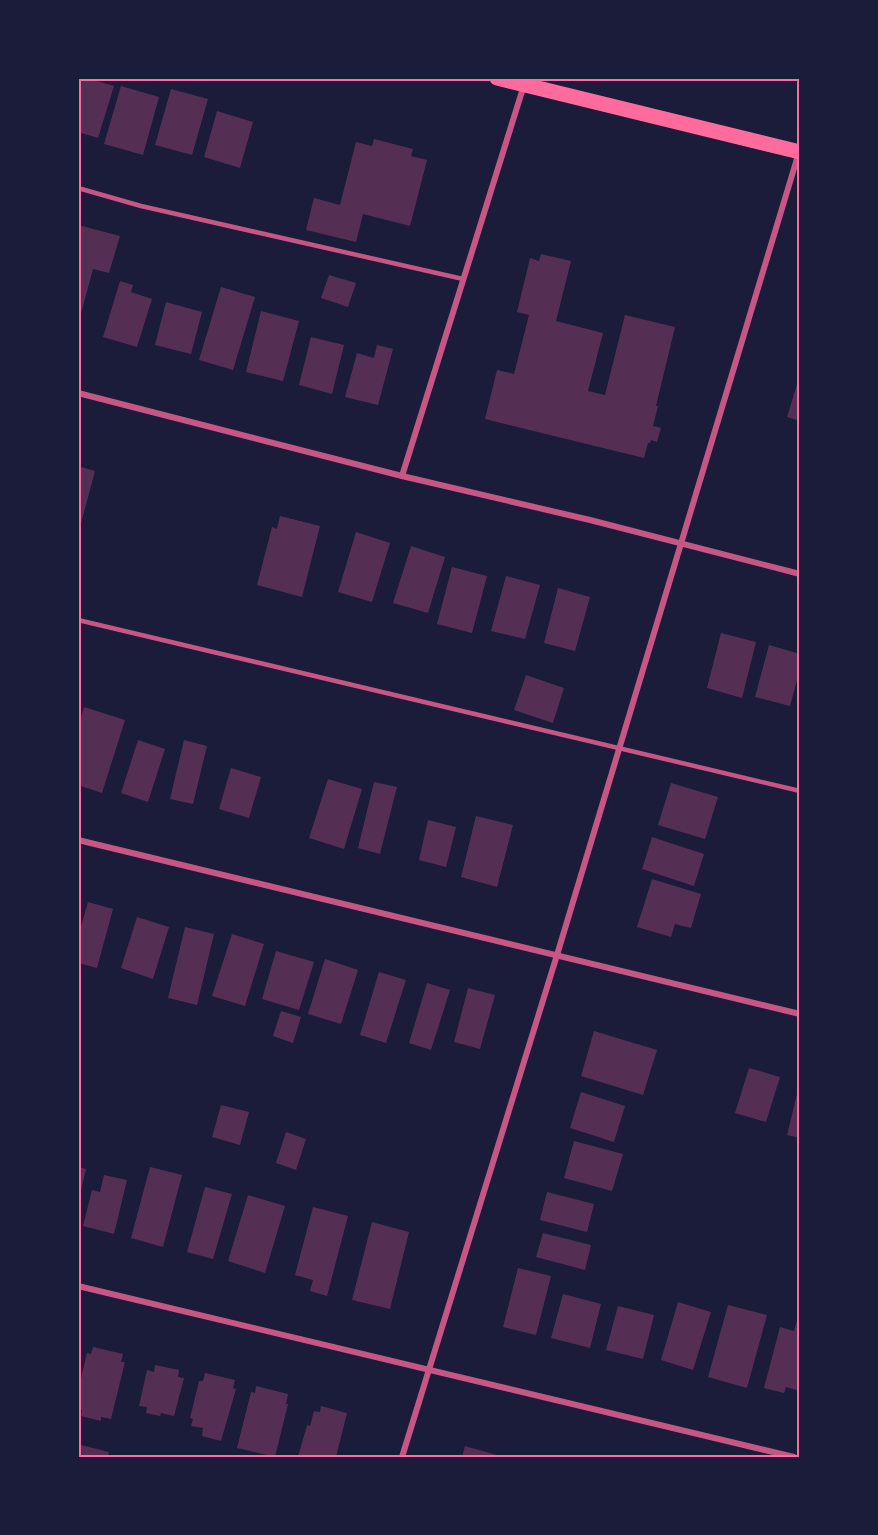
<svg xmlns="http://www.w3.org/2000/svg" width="878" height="1535" font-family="'Public Sans',sans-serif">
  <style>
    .building { fill: #542f53 }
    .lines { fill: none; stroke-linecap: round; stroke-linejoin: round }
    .service { stroke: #c65784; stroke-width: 4.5 }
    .minor { stroke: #c65784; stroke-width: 6 }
    .primary { stroke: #ff6b9d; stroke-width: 15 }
    .neatline { fill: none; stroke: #ff6b9d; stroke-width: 2 }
  </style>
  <rect width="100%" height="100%" fill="#1b1b3a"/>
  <g class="building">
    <polygon points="78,78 87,78 114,86 98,138 78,132"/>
    <polygon points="121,86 159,97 143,155 104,144"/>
    <polygon points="171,89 208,99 192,155 155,145"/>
    <polygon points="217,111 253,122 240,168 204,157"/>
    <polygon points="374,139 413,149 411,156 427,160 410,226 363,214 356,242 306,230 314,198 340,205 356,142 372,146"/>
    <polygon points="78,225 120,236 109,273 93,269 79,321"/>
    <polygon points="541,254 571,261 556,321 603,333 588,391 605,395 625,315 675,327 656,406 658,406 653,426 661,428 657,442 651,440 650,443 648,443 644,458 485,419 497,370 514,374 529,315 517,312 530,258 539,261"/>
    <polygon points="329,275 356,283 348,307 321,298"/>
    <polygon points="120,281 133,285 131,292 152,299 137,347 103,337"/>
    <polygon points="221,287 255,297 233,370 199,360"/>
    <polygon points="166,302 202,312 191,354 155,345"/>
    <polygon points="261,311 299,321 283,381 246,372"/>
    <polygon points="311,337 344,345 332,394 299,385"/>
    <polygon points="377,345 393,349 378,405 345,397 357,353 374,358"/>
    <polygon points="798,381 800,381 800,421 787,417"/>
    <polygon points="78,466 95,471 79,531 78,530"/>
    <polygon points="280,516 320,526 302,597 257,585 272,527 277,529"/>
    <polygon points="356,532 390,543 372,602 338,592"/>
    <polygon points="411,546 445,557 428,613 393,603"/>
    <polygon points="452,567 487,576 472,633 437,624"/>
    <polygon points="506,576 540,585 525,639 491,631"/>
    <polygon points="558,588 590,597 575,651 544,643"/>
    <polygon points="721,633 756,642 742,698 707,688"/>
    <polygon points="769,645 800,654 800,669 790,706 755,697"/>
    <polygon points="526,675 564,688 553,723 514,710"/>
    <polygon points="84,707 125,720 102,793 78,785 78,728"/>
    <polygon points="138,740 165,749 148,802 121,793"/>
    <polygon points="184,740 207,746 193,804 170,799"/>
    <polygon points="231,768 261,777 249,818 219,809"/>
    <polygon points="328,779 362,789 344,849 309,838"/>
    <polygon points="374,782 397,787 380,854 358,848"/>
    <polygon points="671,783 718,797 705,839 658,825"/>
    <polygon points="476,816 513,825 497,887 461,877"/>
    <polygon points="428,820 456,827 446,867 419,860"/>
    <polygon points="652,837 704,854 694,886 642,869"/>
    <polygon points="652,879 701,894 691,928 675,924 671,937 637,927"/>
    <polygon points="88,902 113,909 97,968 78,963 78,937"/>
    <polygon points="137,917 169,927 153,979 121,968"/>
    <polygon points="185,927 214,934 197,1005 168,998"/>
    <polygon points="232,934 264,944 245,1006 212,996"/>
    <polygon points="276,951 314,962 299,1010 262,999"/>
    <polygon points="325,959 358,970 341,1024 308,1014"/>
    <polygon points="379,972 406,980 386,1043 360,1035"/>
    <polygon points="427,983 450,990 431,1050 409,1043"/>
    <polygon points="468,988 495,995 480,1049 454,1042"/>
    <polygon points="281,1011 301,1017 293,1043 273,1036"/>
    <polygon points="594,1031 657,1050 643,1095 581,1076"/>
    <polygon points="749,1068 780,1077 766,1122 735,1113"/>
    <polygon points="799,1086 800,1087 800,1138 787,1135"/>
    <polygon points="581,1092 625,1106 614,1142 570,1128"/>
    <polygon points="221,1105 249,1112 240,1145 212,1137"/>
    <polygon points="286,1132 306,1139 296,1170 276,1163"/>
    <polygon points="574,1141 623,1154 612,1191 564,1178"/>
    <polygon points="78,1167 86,1169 79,1199 78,1198"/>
    <polygon points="150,1167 182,1175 163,1247 131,1238"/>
    <polygon points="104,1175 127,1180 114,1234 83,1226 92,1190 100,1192"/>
    <polygon points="205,1187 232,1194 213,1259 187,1252"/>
    <polygon points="547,1192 594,1204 587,1232 540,1220"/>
    <polygon points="248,1195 285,1206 265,1273 228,1261"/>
    <polygon points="313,1207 348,1216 327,1296 310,1291 313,1280 295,1275"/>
    <polygon points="372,1222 409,1232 390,1309 352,1300"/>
    <polygon points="543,1233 591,1245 585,1270 536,1257"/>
    <polygon points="518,1268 551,1276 536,1335 503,1327"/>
    <polygon points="563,1294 601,1304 590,1348 551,1338"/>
    <polygon points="678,1302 711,1312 693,1370 661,1360"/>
    <polygon points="728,1305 767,1315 747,1388 708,1377"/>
    <polygon points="618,1306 654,1315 643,1359 606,1350"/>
    <polygon points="800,1311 800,1391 786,1387 784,1393 764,1388 780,1327 794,1331"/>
    <polygon points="93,1347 123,1354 121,1362 125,1362 111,1419 101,1417 101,1421 81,1416 82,1410 78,1409 78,1390 87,1353 91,1354"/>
    <polygon points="155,1365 179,1370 178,1377 184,1378 174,1416 161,1413 160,1416 146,1413 147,1407 139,1406 147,1370 154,1372"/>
    <polygon points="205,1373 235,1380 233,1388 236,1389 221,1441 202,1436 203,1428 191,1426 193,1419 190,1418 199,1381 203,1381"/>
    <polygon points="256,1386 288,1394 286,1404 288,1404 275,1457 237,1448 251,1392 255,1393"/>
    <polygon points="321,1406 347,1413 336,1457 298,1457 307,1425 310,1426 314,1411 320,1412"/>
    <polygon points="81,1445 109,1452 108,1457 78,1457"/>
    <polygon points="465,1446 500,1456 500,1457 462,1457"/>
  </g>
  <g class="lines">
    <g class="service">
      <polyline points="78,188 141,206 463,279"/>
      <polyline points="78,620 800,791"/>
    </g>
    <g class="minor">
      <polyline points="78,393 402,476 590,520 800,574"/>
      <polyline points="402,476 524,85"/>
      <polyline points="78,840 800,1014"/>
      <polyline points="78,1286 794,1457"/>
      <polyline points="402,1457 557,955 799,152"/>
    </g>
    <polyline class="primary" points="497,78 800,152"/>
  </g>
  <rect width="878" height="1535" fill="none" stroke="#1b1b3a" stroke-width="159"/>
  <rect x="80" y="80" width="718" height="1376" class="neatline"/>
</svg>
